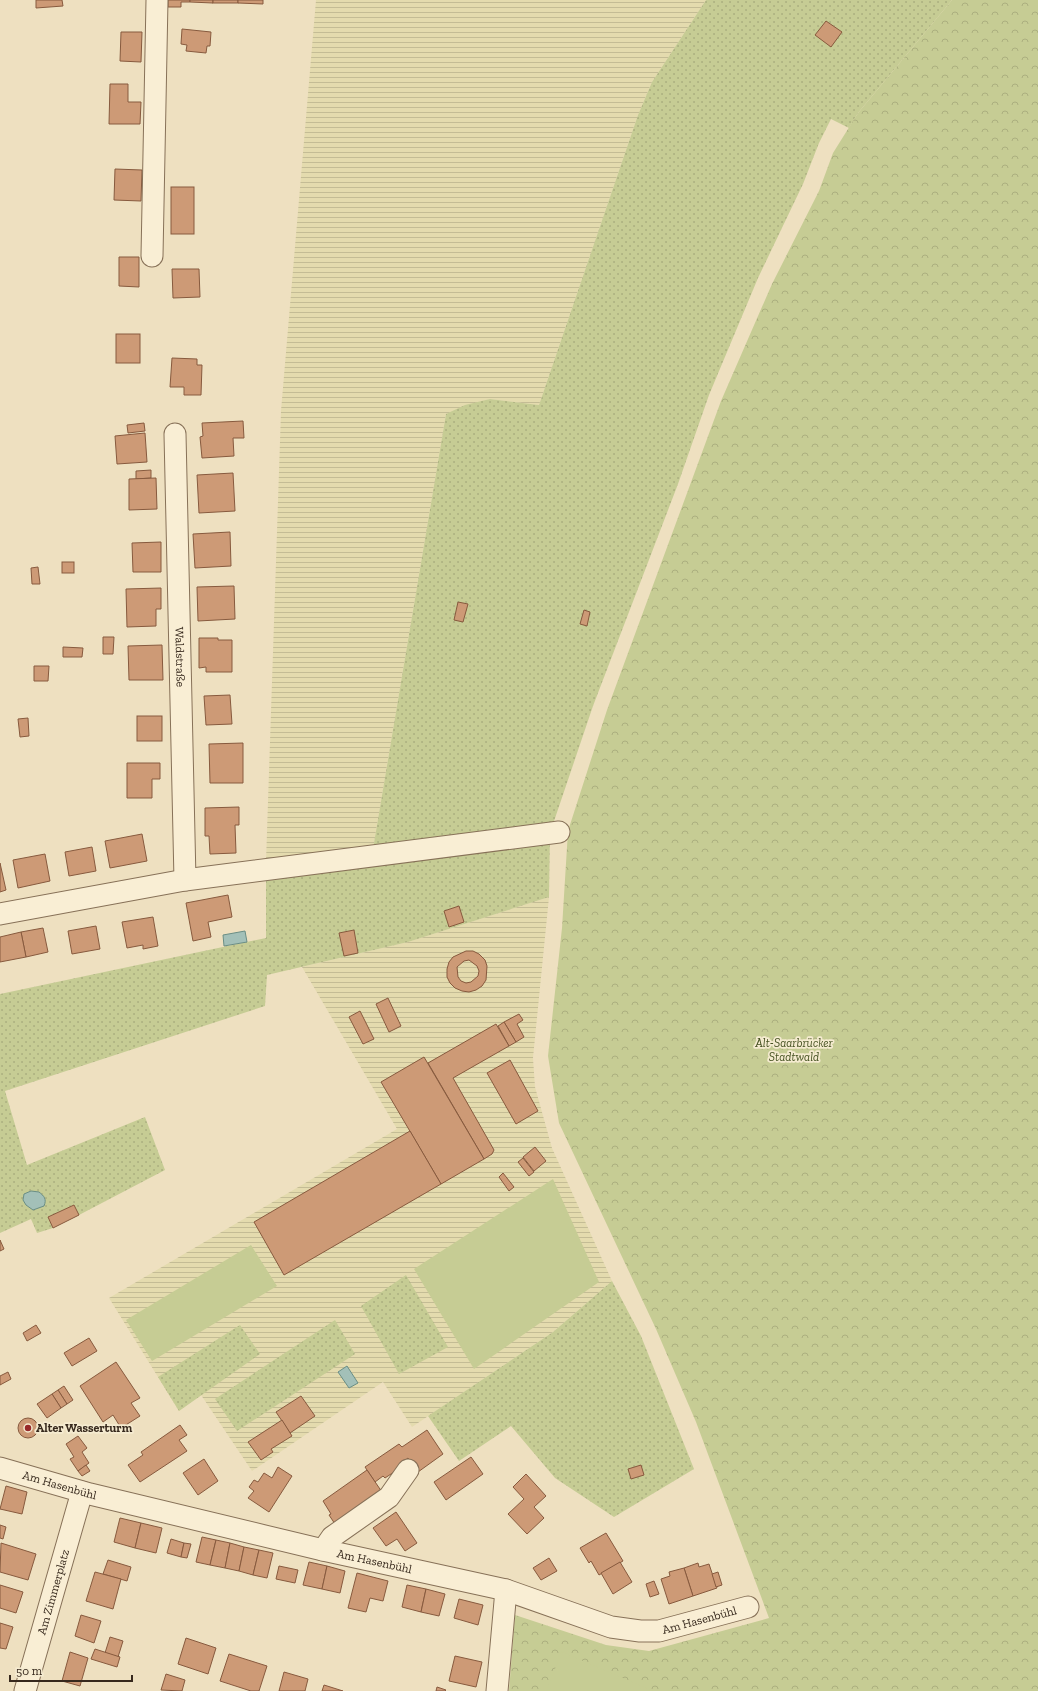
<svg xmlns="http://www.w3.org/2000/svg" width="1038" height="1691" font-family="'Zilla Slab',serif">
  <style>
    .farmland { fill: url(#farmland-rules) }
    .grass { fill: url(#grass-dots) }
    .forest { fill: url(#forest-crowns) }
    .park { fill: #c6cc94 }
    .water { fill: #a3c0b8; stroke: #6a8e85 }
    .building { fill: #cd9a76; stroke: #875a3e; fill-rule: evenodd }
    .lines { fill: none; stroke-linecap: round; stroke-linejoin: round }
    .minor-casing { stroke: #877158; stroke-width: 23 }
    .minor { stroke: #f9eed4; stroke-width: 21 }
    .poi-dot { fill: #972829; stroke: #f5ebd0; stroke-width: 1.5 }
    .labels { text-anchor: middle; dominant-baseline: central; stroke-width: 3.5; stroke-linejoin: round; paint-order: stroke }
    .street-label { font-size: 12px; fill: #37291d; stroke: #f5ebd0 }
    .park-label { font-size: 12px; font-style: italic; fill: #475323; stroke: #f5ebd0 }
    .poi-label { font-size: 12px; font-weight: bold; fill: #37291d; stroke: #f5ebd0; text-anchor: start }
  </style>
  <defs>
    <pattern id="farmland-rules" width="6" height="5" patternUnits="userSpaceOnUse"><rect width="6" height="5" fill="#e4dbae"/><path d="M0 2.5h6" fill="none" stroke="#c4bc95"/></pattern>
    <pattern id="grass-dots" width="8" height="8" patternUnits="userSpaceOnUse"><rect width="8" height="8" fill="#c6cc94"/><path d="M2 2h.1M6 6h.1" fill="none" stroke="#abaf7f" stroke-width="1.8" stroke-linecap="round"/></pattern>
    <pattern id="forest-crowns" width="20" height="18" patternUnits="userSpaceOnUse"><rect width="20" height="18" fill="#c6cc94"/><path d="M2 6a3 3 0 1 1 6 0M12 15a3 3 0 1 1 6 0" fill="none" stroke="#abaf7f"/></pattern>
  </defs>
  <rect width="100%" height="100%" fill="#eee0c0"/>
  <g class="farmland">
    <polygon points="316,0 706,0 652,82 638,115 539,405 490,399 446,414 373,849 266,862 281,411"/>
    <polygon points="549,897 533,1058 535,1087 552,1148 612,1281 553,1332 412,1427 383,1382 252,1471 201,1395 179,1411 109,1298 397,1129 302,967 408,942"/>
  </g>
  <g class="grass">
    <polygon points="706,0 952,0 858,113 849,128 831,119 819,143 803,184 758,278 709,395 678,484 593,706 550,833 549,897 408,942 267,975 265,1006 5,1091 27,1165 145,1117 165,1170 79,1215 74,1205 48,1217 53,1228 37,1233 31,1219 0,1233 0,994 266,938 266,862 373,849 446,414 465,405 490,399 539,405 638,115 652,82"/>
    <polygon points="406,1275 448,1347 399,1374 361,1306"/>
    <polygon points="612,1281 641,1336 694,1469 614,1517 555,1478 511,1426 459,1461 428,1416 553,1332"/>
    <polygon points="335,1320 355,1354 237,1431 215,1399"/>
    <polygon points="240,1325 260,1354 179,1411 158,1377"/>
  </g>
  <polygon class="forest" points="952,0 1038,0 1038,1691 509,1691 515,1615 606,1645 649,1651 769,1618 696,1422 656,1329 559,1123 548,1056 562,928 568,831 607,710 721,401 772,284 819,191 833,153 858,113"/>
  <g class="park">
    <polygon points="553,1179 599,1282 474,1369 414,1269"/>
    <polygon points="251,1245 277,1286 152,1361 126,1320"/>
    <polygon points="562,1652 653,1691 546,1691"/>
  </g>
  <g class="water">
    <polygon points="245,931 247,942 224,946 223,935"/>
    <path d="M 31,1191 L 39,1192 C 44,1196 47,1199 44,1206 L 33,1210 L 26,1205 L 23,1200 L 24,1194 Z"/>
    <polygon points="347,1366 358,1383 349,1388 338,1372"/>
  </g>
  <g class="building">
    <polygon points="36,0 62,0 63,6 36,8"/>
    <polygon points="168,0 190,0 190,2 181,2 181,7 168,7"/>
    <polygon points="190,0 213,0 213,3 190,2"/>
    <rect x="213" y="0" width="25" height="3"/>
    <polygon points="238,0 263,0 263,4 238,3"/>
    <polygon points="826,21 842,32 831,47 815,35"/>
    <polygon points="182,29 211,32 210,46 207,46 206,53 186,51 187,45 181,44"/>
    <polygon points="121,32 142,32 141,62 120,61"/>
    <polygon points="110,84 128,84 128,102 141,102 140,124 109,124"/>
    <polygon points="115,169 142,170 141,201 114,200"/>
    <rect x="171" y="187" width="23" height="47"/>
    <polygon points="119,257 139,257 139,287 119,286"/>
    <polygon points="172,269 199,269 200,297 173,298"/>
    <rect x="116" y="334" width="24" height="29"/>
    <polygon points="172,358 197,359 197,365 202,365 201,395 184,395 184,387 170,387"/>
    <polygon points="243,421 244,438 233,438 234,456 202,458 200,437 203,436 202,423"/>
    <polygon points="144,423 145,431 128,433 127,425"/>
    <polygon points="145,433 147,462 117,464 115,436"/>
    <polygon points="151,470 151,478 136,479 136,471"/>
    <polygon points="233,473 235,511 199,513 197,475"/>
    <polygon points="156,478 157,509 129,510 129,479"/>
    <polygon points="230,532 231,566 195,568 193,534"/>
    <polygon points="161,542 161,572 133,572 132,543"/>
    <rect x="62" y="562" width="12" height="11"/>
    <polygon points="38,567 40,584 32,584 31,568"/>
    <polygon points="234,586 235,619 198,621 197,587"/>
    <polygon points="161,588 161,609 156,609 156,626 127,627 126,589"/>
    <polygon points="458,602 468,604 463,622 454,620"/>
    <polygon points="584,610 590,612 587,626 580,624"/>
    <polygon points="103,637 114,637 113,654 103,654"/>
    <polygon points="199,638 218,638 218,640 232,640 232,672 206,672 206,667 199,668"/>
    <polygon points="162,645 163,680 129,680 128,646"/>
    <polygon points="63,647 83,648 82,657 63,657"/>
    <polygon points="34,666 49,666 48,681 34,681"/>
    <polygon points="230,695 232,724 206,725 204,696"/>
    <rect x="137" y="716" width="25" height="25"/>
    <polygon points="28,718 29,736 20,737 18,719"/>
    <polygon points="243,743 243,783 210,783 209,744"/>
    <polygon points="127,763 160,763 160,779 152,779 152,798 127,798"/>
    <polygon points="239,807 239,825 235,825 236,853 210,854 209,836 205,836 205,808"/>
    <polygon points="142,834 147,861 110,868 105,841"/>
    <polygon points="92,847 96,871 69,876 65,852"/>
    <polygon points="45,854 50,881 18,888 13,860"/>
    <polygon points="0,863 6,890 0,892"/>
    <polygon points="228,895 232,917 208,922 211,937 193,941 186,903"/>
    <polygon points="459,906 464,922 449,927 444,911"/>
    <polygon points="153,917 158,946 143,949 143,945 127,948 122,922"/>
    <polygon points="96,926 100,949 72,954 68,931"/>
    <polygon points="43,928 48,952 26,957 21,932"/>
    <polygon points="354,930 358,953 344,956 339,933"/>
    <polygon points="21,932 26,957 0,962 0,937"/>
    <path d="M 466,951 L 473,951 L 479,954 L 485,960 L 487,966 L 486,980 L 482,986 L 476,990 L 469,992 L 462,991 L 455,988 L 450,983 L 447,977 L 447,969 L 449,962 L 453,957 ZM 469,960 L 477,966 L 479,971 L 478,976 L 471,982 L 466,983 L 461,981 L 458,977 L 457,967 L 464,961 Z"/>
    <polygon points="388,998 401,1026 389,1032 376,1004"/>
    <polygon points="360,1011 374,1039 363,1044 349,1017"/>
    <polygon points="519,1014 523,1020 517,1024 524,1037 516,1042 504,1022"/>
    <polygon points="504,1022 516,1042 509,1046 498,1026"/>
    <polygon points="496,1024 509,1046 453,1078 494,1150 492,1154 484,1159 428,1063"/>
    <polygon points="424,1057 484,1159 441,1184 381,1082"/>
    <polygon points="510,1060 538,1111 516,1124 487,1073"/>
    <polygon points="410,1131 441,1184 284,1275 254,1222"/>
    <polygon points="535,1147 546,1161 534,1171 523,1157"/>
    <polygon points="523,1158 534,1172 529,1176 518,1162"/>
    <polygon points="503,1173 514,1187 509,1191 499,1177"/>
    <polygon points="74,1205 79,1215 53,1228 48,1217"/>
    <polygon points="0,1240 4,1249 0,1251"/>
    <polygon points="36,1325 41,1333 27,1341 23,1333"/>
    <polygon points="89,1338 97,1351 72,1366 64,1353"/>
    <polygon points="116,1362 140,1398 131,1403 140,1416 121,1428 113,1415 103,1422 80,1386"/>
    <polygon points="8,1372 11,1379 0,1385 0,1376"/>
    <polygon points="64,1386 73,1400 67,1404 58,1390"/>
    <polygon points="58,1390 67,1404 61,1408 52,1394"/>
    <polygon points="52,1394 61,1408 47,1418 37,1404"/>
    <polygon points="301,1396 315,1416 290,1433 276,1412"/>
    <circle cx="28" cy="1428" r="10"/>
    <polygon points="282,1420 292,1436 271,1449 273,1452 261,1460 248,1442"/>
    <polygon points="180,1425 187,1435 179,1440 187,1451 140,1482 128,1465 143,1455 141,1452"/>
    <polygon points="427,1430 443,1454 418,1472 408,1458 399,1465 400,1468 385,1478 383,1476 375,1482 365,1467 399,1444 402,1447"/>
    <polygon points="78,1436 87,1448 82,1452 89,1463 78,1471 70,1459 74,1457 66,1444"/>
    <polygon points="471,1457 483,1474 446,1500 434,1482"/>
    <polygon points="204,1459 218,1481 198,1495 183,1473"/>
    <polygon points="86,1465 90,1471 82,1476 78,1471"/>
    <polygon points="641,1465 644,1475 631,1479 628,1469"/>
    <polygon points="278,1467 292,1476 269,1512 248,1498 254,1491 249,1487 254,1480 258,1482 264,1473 272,1478"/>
    <polygon points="367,1470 384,1495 337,1527 329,1515 331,1514 323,1501"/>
    <polygon points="526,1474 546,1496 534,1507 544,1518 527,1534 508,1514 524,1499 513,1487"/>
    <polygon points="6,1486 27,1492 22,1514 0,1509"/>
    <polygon points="396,1512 417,1543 405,1551 397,1539 386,1546 373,1528"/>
    <polygon points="120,1518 141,1523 135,1548 114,1542"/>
    <polygon points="141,1523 162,1528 156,1553 135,1548"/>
    <polygon points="0,1525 6,1527 3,1539 0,1538"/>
    <polygon points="606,1533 623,1561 599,1575 591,1561 589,1563 580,1548"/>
    <polygon points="202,1537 216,1540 210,1565 196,1562"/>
    <polygon points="171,1539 184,1543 181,1557 167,1553"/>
    <polygon points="216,1540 230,1543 225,1568 210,1565"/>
    <polygon points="1,1543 36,1554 28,1580 0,1572"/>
    <polygon points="184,1543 191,1544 187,1558 181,1557"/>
    <polygon points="230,1543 244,1547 239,1571 225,1568"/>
    <polygon points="244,1547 259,1550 253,1575 239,1571"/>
    <polygon points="259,1550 273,1553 267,1578 253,1575"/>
    <polygon points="549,1558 557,1571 541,1580 533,1568"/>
    <polygon points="108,1560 131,1567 127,1581 103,1574"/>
    <polygon points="309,1562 327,1566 322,1589 303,1585"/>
    <polygon points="620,1562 632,1582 613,1594 601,1573"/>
    <polygon points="698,1563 699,1567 709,1564 717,1588 693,1596 684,1568"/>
    <polygon points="279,1566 298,1570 295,1583 276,1579"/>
    <polygon points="327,1566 345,1571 340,1593 322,1589"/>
    <polygon points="684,1568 693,1596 669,1604 661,1579 670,1576 669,1572"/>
    <polygon points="95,1572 121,1579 113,1609 86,1601"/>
    <polygon points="718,1572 722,1585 716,1587 712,1574"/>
    <polygon points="357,1573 388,1581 383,1601 370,1598 366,1612 348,1608"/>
    <polygon points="654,1581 659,1594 650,1597 646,1584"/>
    <polygon points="0,1585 23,1592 16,1613 0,1608"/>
    <polygon points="407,1585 426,1589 421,1612 402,1607"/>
    <polygon points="426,1589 445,1594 439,1616 421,1612"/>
    <polygon points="459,1599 483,1605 478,1625 454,1618"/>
    <polygon points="81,1615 101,1621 94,1643 75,1636"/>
    <polygon points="0,1623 13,1627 6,1649 0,1648"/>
    <polygon points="110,1637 123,1641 118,1657 105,1653"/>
    <polygon points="186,1638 216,1648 208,1674 178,1664"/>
    <polygon points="95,1649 120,1657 117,1667 91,1659"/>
    <polygon points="70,1652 88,1658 80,1686 62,1681"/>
    <polygon points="229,1654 267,1666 259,1691 251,1691 220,1681"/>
    <polygon points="455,1656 482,1662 476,1687 449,1681"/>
    <polygon points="284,1672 308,1679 305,1691 279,1691"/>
    <polygon points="166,1674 185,1680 182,1691 161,1690"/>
    <polygon points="324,1685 343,1691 322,1691"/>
    <polygon points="437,1687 446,1690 445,1691 436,1691"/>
  </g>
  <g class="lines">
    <g class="minor-casing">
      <g id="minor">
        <polyline points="152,256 157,0"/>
        <path id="s1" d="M 175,434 L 185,880"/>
        <polyline points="0,914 185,880 559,832"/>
        <path id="s2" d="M 0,1468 L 90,1494 L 323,1550 L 506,1590 L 611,1627 L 640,1631 L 659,1631 L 748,1607"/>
        <polyline points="323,1550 332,1537 389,1497 408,1470"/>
        <path id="s3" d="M 25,1691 L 82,1492"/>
        <polyline points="497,1691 506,1590"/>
      </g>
    </g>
    <use href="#minor" class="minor"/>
  </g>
  <circle class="poi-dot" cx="28" cy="1428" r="4"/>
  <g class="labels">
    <g class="street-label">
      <text stroke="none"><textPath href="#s1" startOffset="223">Waldstraße</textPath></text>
      <text stroke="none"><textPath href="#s2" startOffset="62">Am Hasenbühl</textPath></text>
      <text stroke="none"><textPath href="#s2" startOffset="386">Am Hasenbühl</textPath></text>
      <text stroke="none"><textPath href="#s3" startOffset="103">Am Zimmerplatz</textPath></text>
      <text stroke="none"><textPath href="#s2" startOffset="722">Am Hasenbühl</textPath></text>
    </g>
    <g class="park-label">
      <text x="794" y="1043">Alt-Saarbrücker<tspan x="794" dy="14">Stadtwald</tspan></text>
    </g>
    <g class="poi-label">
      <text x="36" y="1428">Alter Wasserturm</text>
    </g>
  </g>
  <path d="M10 1675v6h122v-6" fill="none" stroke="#37291d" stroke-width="2"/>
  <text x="16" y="1675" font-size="12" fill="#37291d" stroke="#f5ebd0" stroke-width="3" paint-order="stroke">50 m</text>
</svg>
